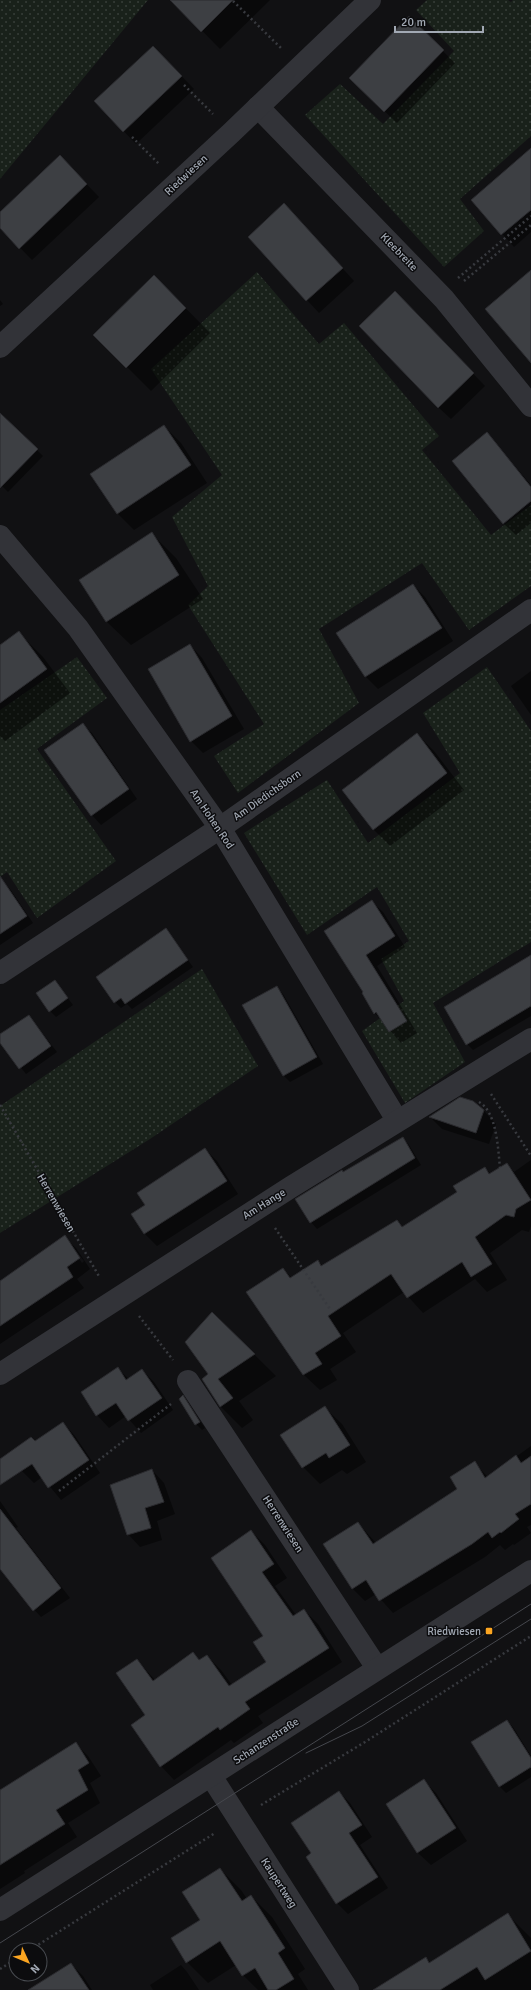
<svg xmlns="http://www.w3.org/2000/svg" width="531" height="1990" font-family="Signika,sans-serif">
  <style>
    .garden { fill: url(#garden-dots) }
    .shadow { fill: #0007; fill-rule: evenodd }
    .building { fill: #3d3f43; stroke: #2b2b2f }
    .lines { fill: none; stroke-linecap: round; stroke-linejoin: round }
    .path { stroke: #383a3f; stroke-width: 2.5; stroke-dasharray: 2 3; stroke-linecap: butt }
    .minor { stroke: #323338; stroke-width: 22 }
    .tertiary { stroke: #323338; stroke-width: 22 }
    .tram { stroke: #45474d; stroke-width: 1 }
    .poi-dot { fill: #fba521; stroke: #0c0c0e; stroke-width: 1.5 }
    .labels { text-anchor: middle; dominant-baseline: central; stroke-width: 3; stroke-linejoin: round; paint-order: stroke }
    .street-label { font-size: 11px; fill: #a2a9b4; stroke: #0c0c0e }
    .poi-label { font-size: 11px; fill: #a2a9b4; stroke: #0c0c0e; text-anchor: end }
  </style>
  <defs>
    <pattern id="garden-dots" width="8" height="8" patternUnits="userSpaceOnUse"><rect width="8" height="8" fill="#19211a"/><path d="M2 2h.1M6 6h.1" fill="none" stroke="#373e39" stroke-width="1.8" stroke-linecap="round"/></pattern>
  </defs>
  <rect width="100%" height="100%" fill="#111113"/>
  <g class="garden">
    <polygon points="0,0 148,0 0,179"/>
    <polygon points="427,0 508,0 511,2 513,0 531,0 531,136 460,199 484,231 444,267 305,115 340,84 383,124 454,51 416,10"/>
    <polygon points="257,272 319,344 344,323 439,436 422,450 491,535 531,505 531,586 469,630 422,563 319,629 359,703 238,793 214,756 264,724 188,605 208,586 172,517 222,475 151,369"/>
    <polygon points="77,657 107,698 37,749 116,861 37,918 7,872 0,877 0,710"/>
    <polygon points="487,667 531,731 531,942 433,1003 465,1062 405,1103 362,1031 404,1001 381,959 409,941 377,887 307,935 244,833 327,780 368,843 460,773 423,713"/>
    <polygon points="202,969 258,1066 150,1139 0,1233 0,1106"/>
  </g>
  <g class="shadow">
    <polygon points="172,0 270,0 220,49"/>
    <polygon points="409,18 455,63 397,123 350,78"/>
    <polygon points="165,59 194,89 136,144 95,101"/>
    <polygon points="531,150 531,232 514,247 472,200"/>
    <polygon points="72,169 99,197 32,260 0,227 0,213"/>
    <polygon points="296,217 354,281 319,313 249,237"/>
    <polygon points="154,276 210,333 151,391 95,335"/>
    <polygon points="0,300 3,304 0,306"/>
    <polygon points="407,305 485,386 451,419 438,407"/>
    <polygon points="6,420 43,456 8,492 0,484 0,427"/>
    <polygon points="164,426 181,443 207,483 134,530 117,513"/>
    <polygon points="487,434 531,485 531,523 516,535 503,523"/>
    <polygon points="152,534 176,558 203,599 131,645 107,622 80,580"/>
    <polygon points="413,585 425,597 453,641 378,689 366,677 338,633"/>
    <polygon points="19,633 43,657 70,693 5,741 0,736 0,646"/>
    <polygon points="190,645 202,658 244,729 203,753 191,741"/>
    <polygon points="531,671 531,715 511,686"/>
    <polygon points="82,724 92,733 137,799 101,825 92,815"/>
    <polygon points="417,734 434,751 464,790 390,846 373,829"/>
    <polygon points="4,883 10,889 33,923 0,945 0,885"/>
    <polygon points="371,901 383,912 405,947 377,966 417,1033 401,1043 375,1013 365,992 325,931"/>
    <polygon points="165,929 193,967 132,1009 127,1004 121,1008 115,1002"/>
    <polygon points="531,956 531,1016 473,1050 467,1044"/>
    <polygon points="55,981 73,1005 56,1017 50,1011"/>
    <polygon points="276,987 283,994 323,1064 290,1082 284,1076 244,1006"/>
    <polygon points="29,1016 57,1052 26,1074 0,1041 0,1035"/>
    <polygon points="484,1111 496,1124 489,1144 442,1129 430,1117"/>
    <polygon points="403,1138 409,1145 421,1165 317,1229 311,1222 343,1174"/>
    <polygon points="205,1149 217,1161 238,1194 157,1246 145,1234 132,1215 146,1205"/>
    <polygon points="531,1160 531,1226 529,1232 522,1230 490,1253 507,1280 487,1292 475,1279 423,1313 404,1292 343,1333 356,1352 330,1369 337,1380 320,1390 304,1375 248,1292 283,1269 292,1278 318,1261 323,1266 397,1221 403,1228 458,1192 485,1168 491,1174 507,1164 514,1172"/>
    <path d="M 64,1237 L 76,1248 L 90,1269 L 77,1279 L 84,1288 L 0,1344 L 0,1282 ZM 72,1248 L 74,1248 L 84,1261 L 82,1263 Z"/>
    <polygon points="212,1313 276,1376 239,1401 253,1420 242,1428 221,1407 203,1379 210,1374"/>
    <polygon points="118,1369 129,1379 142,1370 154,1382 173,1410 141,1433 126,1416 109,1428 97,1415"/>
    <polygon points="182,1397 205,1428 202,1430 196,1424"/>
    <polygon points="324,1407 342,1424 366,1462 347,1474 342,1470 320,1484 303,1467"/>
    <polygon points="63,1423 75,1436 100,1473 61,1500 42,1477 34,1483 21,1470 35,1442"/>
    <polygon points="531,1446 531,1525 527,1527 531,1533 514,1545 513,1544 505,1550 500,1545 485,1557 393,1613 376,1594 365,1601 352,1588 358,1523 376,1543 459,1489 474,1463 488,1477"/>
    <polygon points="152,1470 164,1483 175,1514 157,1521 162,1540 140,1547 128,1534"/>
    <polygon points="0,1501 18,1527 16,1528 70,1598 41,1617 29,1604 0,1562"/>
    <polygon points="251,1531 265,1545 287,1578 275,1586 296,1615 304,1610 318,1624 342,1662 258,1716 263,1723 234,1743 231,1740 174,1780 161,1766 146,1716 137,1660 155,1680 193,1654 200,1661 207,1656 221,1670 232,1685 267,1662"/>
    <polygon points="507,1721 513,1727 531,1756 531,1777 506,1793 500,1787 473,1743"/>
    <polygon points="75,1743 88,1756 101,1776 90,1783 100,1803 68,1823 77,1837 24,1871 25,1873 0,1889 0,1791"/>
    <polygon points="424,1781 436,1793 467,1841 431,1865 418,1853 387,1805"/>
    <polygon points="339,1792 350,1803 372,1837 360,1845 388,1888 348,1914 337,1903 312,1853"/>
    <path d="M 220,1869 L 241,1890 L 247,1899 L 251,1896 L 272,1917 L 305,1969 L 298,1974 L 308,1990 L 258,1990 L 243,1975 L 236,1965 L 208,1983 L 187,1962 ZM 258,1964 L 259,1966 L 247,1974 L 247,1972 Z"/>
    <polygon points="508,1915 531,1938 531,1990 389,1990 426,1958 431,1963"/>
    <polygon points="71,1964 83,1976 92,1990 30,1990"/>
    <polygon points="181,1965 187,1972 199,1990 153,1990 150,1985"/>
  </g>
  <g class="building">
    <polygon points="170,0 233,0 201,32"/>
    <polygon points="409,16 444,50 384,112 349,78"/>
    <polygon points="153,46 182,76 123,132 94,101"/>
    <polygon points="531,148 531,210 501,235 471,200"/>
    <polygon points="60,155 87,184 19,249 0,228 0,212"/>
    <polygon points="284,203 343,268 306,301 248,237"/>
    <polygon points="531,270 531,363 485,309"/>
    <polygon points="154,275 186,308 126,368 93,335"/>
    <polygon points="395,291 474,373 438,408 359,326"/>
    <polygon points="0,413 38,449 0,488"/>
    <polygon points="164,425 191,465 117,514 90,474"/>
    <polygon points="487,432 531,487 531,501 503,524 452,461"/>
    <polygon points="152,532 179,575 106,622 79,580"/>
    <polygon points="413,584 442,628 365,677 336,633"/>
    <polygon points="19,631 47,669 0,703 0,645"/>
    <polygon points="190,644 232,716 190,742 148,669"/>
    <polygon points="83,723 129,789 91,816 44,750"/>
    <polygon points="417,733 447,773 373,830 342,790"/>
    <polygon points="0,876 27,916 0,934"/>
    <polygon points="372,900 395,936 366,955 407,1021 389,1032 376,1012 374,1014 362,993 363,992 324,931"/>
    <polygon points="166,928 188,960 125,1004 121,998 114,1003 96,977"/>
    <polygon points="531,955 531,1006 466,1045 444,1007"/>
    <polygon points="55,980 68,998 49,1012 36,993"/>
    <polygon points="277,986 317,1057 283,1076 242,1005"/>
    <polygon points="29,1015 51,1046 19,1069 0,1043 0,1034"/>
    <polygon points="460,1097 473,1101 484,1110 476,1133 429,1117"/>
    <polygon points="403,1137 415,1158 310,1223 295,1199 342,1170 343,1172"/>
    <polygon points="205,1148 227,1181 144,1234 131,1214 145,1205 137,1193"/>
    <polygon points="507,1163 531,1200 516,1209 514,1217 506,1215 475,1237 492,1264 471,1277 462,1262 407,1298 391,1274 328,1316 341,1336 315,1353 322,1364 303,1375 246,1292 283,1268 290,1278 318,1260 321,1266 397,1220 402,1227 457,1192 453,1186 485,1167 489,1174"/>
    <polygon points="65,1235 80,1258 67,1267 73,1277 0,1326 0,1281"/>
    <polygon points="212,1312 255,1354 218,1379 233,1398 220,1407 202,1379 208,1374 185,1342"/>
    <polygon points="118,1367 126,1380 142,1369 162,1398 128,1421 116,1403 96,1416 81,1392"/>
    <polygon points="183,1395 200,1422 195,1425 179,1399"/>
    <polygon points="325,1406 350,1445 329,1458 326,1453 302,1468 280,1435"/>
    <polygon points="63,1422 89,1460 48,1488 32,1464 0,1485 0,1459 31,1437 35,1441"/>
    <polygon points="516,1455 521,1463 531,1456 531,1504 515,1514 519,1519 501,1533 500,1532 492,1538 488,1532 472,1544 379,1601 366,1580 352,1589 323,1544 358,1522 373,1544 457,1489 450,1477 475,1461 485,1478"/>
    <polygon points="152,1469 164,1502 145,1508 151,1528 127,1535 110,1485"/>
    <polygon points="0,1509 61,1588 33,1611 0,1569"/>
    <polygon points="251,1530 274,1564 262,1572 293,1616 304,1609 329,1648 245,1702 250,1709 220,1730 218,1727 160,1767 131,1725 145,1715 116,1673 137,1659 153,1681 193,1652 199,1660 207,1655 229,1686 266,1662 253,1642 263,1636 211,1558"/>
    <polygon points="507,1720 531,1758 531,1767 499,1787 471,1742"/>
    <polygon points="76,1742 89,1763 78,1770 88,1790 56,1810 65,1824 0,1865 0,1790"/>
    <polygon points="424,1779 456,1828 417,1853 386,1804"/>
    <polygon points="339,1791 362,1825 349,1833 378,1877 336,1904 306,1857 311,1853 291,1823"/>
    <polygon points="220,1868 242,1901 251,1895 285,1948 278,1953 294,1979 276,1990 268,1990 255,1968 242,1976 220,1941 186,1963 171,1938 200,1920 182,1892"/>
    <polygon points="508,1913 531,1951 485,1980 477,1967 440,1990 373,1990 426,1957 429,1963"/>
    <polygon points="71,1963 89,1990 28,1990"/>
  </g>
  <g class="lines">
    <g class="path">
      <polyline points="233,1 282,49"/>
      <polyline points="184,85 213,114"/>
      <polyline points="132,137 159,164"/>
      <polyline points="458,278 531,216"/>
      <polyline points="464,281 531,225"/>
      <polyline points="491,1094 531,1156"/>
      <path d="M 479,1102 C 497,1112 498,1149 500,1168"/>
      <polyline points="0,1105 100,1278"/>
      <polyline points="275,1228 330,1309"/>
      <polyline points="139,1316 173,1360"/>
      <polyline points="59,1491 171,1404"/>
      <polyline points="261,1805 365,1742 531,1636"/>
      <polyline points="30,1950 215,1833"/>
      <polyline points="0,1969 16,1959"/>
    </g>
    <g class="minor">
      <polyline points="258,107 444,299 531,406"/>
      <polyline points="0,347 231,133 370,0"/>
      <polyline points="0,536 78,628 220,828 397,1120"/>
      <polyline points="0,973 220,828 531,610"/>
      <polyline points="0,1374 291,1187 531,1039"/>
      <polyline points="188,1381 377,1668"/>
      <polyline points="211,1776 348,1990"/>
    </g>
    <polyline class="tertiary" points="0,1910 531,1571"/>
    <g class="tram">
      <polyline points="306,1753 362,1726 531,1619"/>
      <polyline points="0,1943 531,1604"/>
    </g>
  </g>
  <rect class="poi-dot" x="485" y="1627" width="8" height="8" rx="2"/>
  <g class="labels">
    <g class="street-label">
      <text transform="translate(186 175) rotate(-43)">Riedwiesen</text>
      <text transform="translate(399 252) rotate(46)">Kleebreite</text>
      <text transform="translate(267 795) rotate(-35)">Am Diedichsborn</text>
      <text transform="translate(212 819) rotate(56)">Am Hohen Rod</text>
      <text transform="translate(56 1203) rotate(60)">Herrenwiesen</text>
      <text transform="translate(264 1204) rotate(-32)">Am Hange</text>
      <text transform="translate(283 1524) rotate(57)">Herrenwiesen</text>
      <text transform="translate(266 1741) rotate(-33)">Schanzenstraße</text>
      <text transform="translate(279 1883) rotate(57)">Kaupertweg</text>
    </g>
    <g class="poi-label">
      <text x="481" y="1631">Riedwiesen</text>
    </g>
  </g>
  <g transform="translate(28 1962) rotate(134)"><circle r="19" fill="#0c0c0e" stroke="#484b50"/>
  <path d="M0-3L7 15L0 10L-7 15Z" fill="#fba521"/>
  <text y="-6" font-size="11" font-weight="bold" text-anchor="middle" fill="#a2a9b4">N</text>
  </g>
  <path d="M395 26v6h88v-6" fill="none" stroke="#a2a9b4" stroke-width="2"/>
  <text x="401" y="26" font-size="12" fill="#a2a9b4" stroke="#0c0c0e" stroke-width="3" paint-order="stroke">20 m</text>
</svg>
